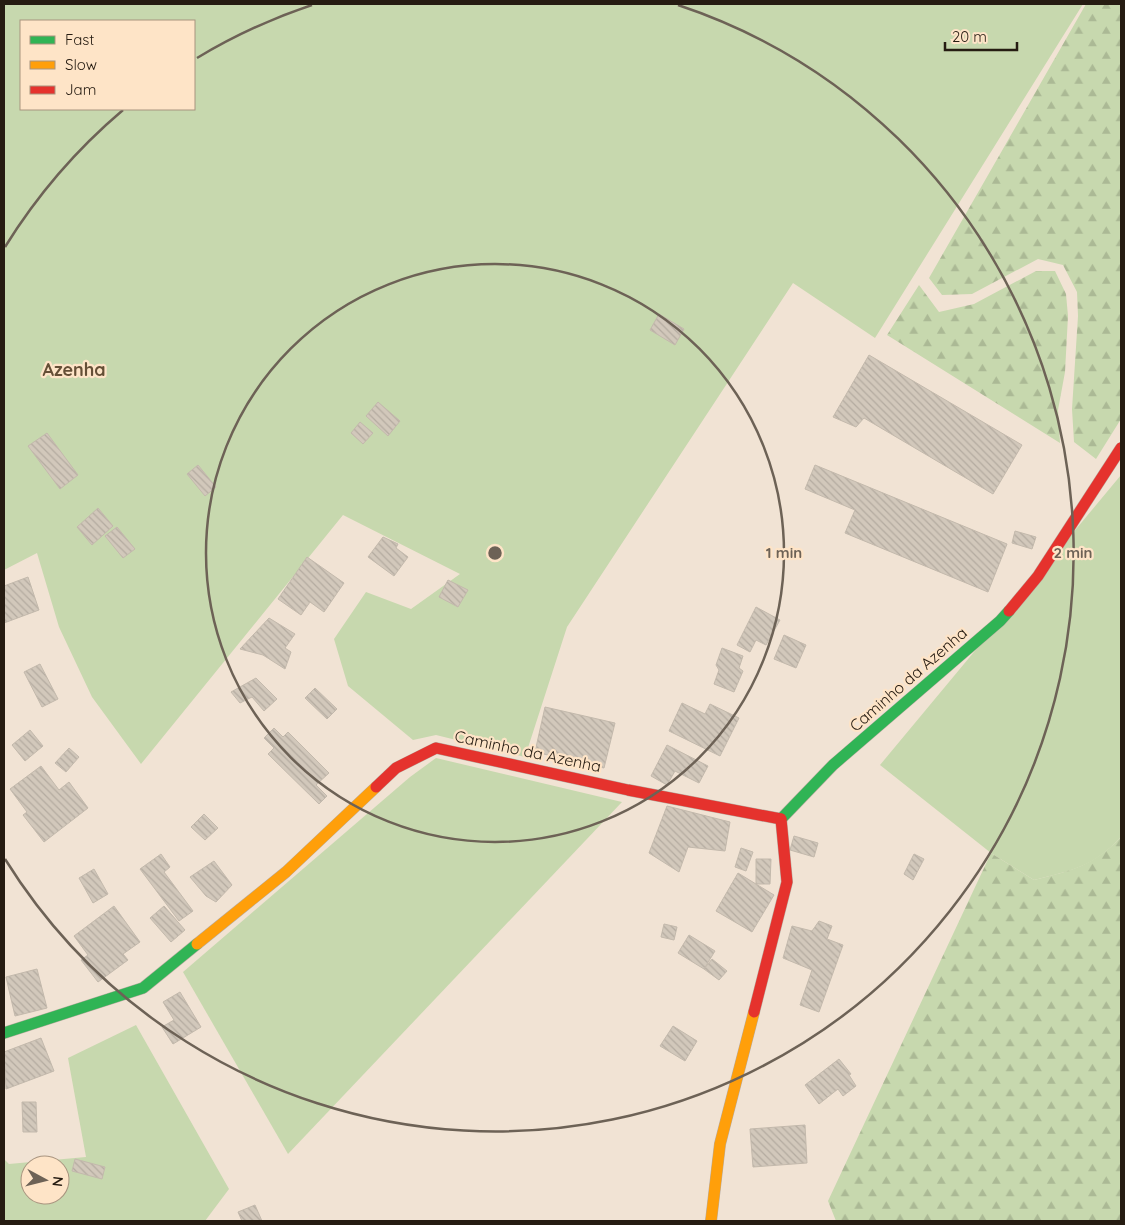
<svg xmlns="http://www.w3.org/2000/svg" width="1125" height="1225" font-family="Quicksand,sans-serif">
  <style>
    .green { fill: #c7d8ae; fill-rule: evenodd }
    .forest { fill: url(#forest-firs) }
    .building { fill: url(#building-back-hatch); stroke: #c3b9ac }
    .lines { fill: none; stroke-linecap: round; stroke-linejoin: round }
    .fast-casing { stroke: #b7aba0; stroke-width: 12 }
    .slow-casing { stroke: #b7aba0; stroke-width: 12 }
    .jam-casing { stroke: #b7aba0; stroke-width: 12 }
    .fast { stroke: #30b455; stroke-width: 11 }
    .slow { stroke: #ff9f0a; stroke-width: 11 }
    .jam { stroke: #e5322d; stroke-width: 11 }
    .ring { fill: none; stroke: #6d6256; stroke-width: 2.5 }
    .labels { text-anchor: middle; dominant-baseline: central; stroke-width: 4.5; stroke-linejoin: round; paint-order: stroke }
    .street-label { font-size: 16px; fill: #261c12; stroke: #fee4c7 }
    .neighbourhood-label { font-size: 18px; font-weight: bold; fill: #654f36; stroke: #fee4c7 }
    .centre { fill: #6d6256; stroke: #fee4c7; stroke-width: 2.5 }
    .ring-label { font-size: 15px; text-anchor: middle; font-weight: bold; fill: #6d6256; stroke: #fee4c7; stroke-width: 4.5; stroke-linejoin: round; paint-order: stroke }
  </style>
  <defs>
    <pattern id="forest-firs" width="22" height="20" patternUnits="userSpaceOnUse" patternTransform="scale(1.25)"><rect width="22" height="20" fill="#c7d8ae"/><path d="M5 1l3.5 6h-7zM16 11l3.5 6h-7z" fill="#abb995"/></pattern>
    <pattern id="building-back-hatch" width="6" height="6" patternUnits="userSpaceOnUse" patternTransform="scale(1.25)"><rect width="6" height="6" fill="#d2c8bb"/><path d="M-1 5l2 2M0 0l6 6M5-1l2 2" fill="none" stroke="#b4aba0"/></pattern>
  </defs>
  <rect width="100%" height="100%" fill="#f1e3d4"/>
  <g class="green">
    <path d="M 4,4 L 1083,4 L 875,338 L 793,283 L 567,627 L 525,757 L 436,735 L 413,740 L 348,686 L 334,639 L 366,592 L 411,609 L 460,574 L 343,515 L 141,764 L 92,697 L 59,627 L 37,553 L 4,570 ZM 21,21 L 194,21 L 194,109 L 21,109 Z"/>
    <path d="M 1121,475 L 1121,837 C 1093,867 1073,870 1034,880 L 991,853 L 880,765 Z"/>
    <polygon points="436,758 622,802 288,1154 183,972 410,777"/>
    <path d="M 136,1025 L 229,1189 L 205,1221 L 4,1221 L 4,1159 L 9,1164 L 86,1157 L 68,1058 ZM 30,1165 L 60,1165 L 60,1195 L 30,1195 Z"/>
  </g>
  <g class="forest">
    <polygon points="1086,4 1121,4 1121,419 1096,459 1074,442 1072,409 1078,316 1077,292 1063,265 1038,259 972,294 942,295 929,278"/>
    <polygon points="1036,271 1055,271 1066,294 1068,316 1065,372 1058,410 1060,443 887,335 919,285 939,312 974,304"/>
    <path d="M 1121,837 L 1121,1221 L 836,1221 L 828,1201 L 991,853 L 1034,880 C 1073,870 1093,866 1121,837 Z"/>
  </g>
  <g class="building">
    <polygon points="659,314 684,329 675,345 650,330"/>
    <polygon points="869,355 1022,445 993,494 864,418 856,427 833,417"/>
    <polygon points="378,402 400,421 388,436 366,416"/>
    <polygon points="360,422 373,433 363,444 351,433"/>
    <polygon points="47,433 78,475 60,489 28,446"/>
    <polygon points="198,465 216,487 205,496 187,474"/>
    <polygon points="815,465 1007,544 988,592 845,533 855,510 805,489"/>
    <polygon points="98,508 113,526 92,545 77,527"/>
    <polygon points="117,527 135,549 123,558 105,536"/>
    <polygon points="1015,531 1036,537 1032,549 1012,543"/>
    <polygon points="383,537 398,544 396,548 408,557 394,576 368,557"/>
    <polygon points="307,557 344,583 324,612 310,602 301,615 278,599"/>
    <polygon points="28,577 39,610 4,623 4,586"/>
    <polygon points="448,580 468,590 458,607 439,597"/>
    <polygon points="756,607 780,620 766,645 756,640 750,652 737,645"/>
    <polygon points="269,618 295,634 285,648 291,652 285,669 263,655 240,649"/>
    <polygon points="784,635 806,645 796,668 774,659"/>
    <polygon points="722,648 743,656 739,668 743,671 734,692 714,684 719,670 716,665"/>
    <polygon points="40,664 58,699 42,707 24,672"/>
    <polygon points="256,678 277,699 264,711 252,697 240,703 231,692"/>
    <polygon points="315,688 337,709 327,719 305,698"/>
    <polygon points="682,703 705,714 710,704 739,718 720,756 669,731"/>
    <polygon points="545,707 615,723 604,768 535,752"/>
    <polygon points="274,728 283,737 288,732 329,773 316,785 327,796 319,804 268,754 274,748 264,738"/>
    <polygon points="30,730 43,746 25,761 12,745"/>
    <polygon points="667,745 708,766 699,783 675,771 667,785 651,776"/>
    <polygon points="69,748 79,757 66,772 55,763"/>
    <polygon points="41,766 59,790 69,782 88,808 44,842 23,815 27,812 10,789"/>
    <polygon points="667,806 730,822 725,851 688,847 679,872 649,853"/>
    <polygon points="204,814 218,828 205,840 191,827"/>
    <polygon points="794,836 818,843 814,857 790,850"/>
    <polygon points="741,848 753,852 746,871 735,867"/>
    <polygon points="161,854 170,867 164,872 193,911 179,921 140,869"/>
    <polygon points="914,854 924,859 913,880 904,874"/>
    <polygon points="756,859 771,859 770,884 756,884"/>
    <polygon points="214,861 232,885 216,902 206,896 190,877"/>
    <polygon points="94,869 108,894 93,903 79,878"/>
    <polygon points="738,873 774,895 752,932 716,911"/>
    <polygon points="114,906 140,942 123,954 128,960 98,982 81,960 88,955 74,936"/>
    <polygon points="164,906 185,930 171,942 150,918"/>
    <polygon points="819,921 832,926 827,939 843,945 819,1012 800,1005 812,970 783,958 792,926 812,931"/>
    <polygon points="664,924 677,927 674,940 661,937"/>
    <polygon points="689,935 715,951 704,969 678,953"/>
    <polygon points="712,959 727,971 719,980 704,969"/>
    <polygon points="37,969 47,1008 15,1016 6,977"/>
    <polygon points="180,992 201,1027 173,1044 162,1027 174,1020 163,1002"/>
    <polygon points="673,1026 697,1041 685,1061 660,1046"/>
    <polygon points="41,1038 54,1071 6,1089 4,1052"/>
    <polygon points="839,1059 851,1074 849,1075 856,1086 843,1096 838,1089 819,1104 805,1085"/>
    <polygon points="22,1102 36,1102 37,1132 23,1132"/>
    <polygon points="805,1125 807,1163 753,1167 750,1129"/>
    <polygon points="75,1159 105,1167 102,1179 72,1171"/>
    <polygon points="255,1205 262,1221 242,1221 238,1212"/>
  </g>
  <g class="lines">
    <g class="fast-casing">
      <g id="fast">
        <polyline points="781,819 833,765 1000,621 1009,611"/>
        <polyline points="4,1033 143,988 197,944"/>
      </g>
    </g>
    <g class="slow-casing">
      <g id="slow">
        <polyline points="197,944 286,872 376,787"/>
        <polyline points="711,1221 720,1144 754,1012"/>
      </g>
    </g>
    <g class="jam-casing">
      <g id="jam">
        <polyline points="1009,611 1038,576 1121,448"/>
        <polyline points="376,787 396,768 436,748 628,790 781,819"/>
        <polyline points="754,1012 787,882 781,819"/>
      </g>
    </g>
    <use href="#fast" class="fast"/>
    <use href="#slow" class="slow"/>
    <use href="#jam" class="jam"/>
  </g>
  <g class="ring">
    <circle cx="495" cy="553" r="289"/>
    <path d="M5 247A578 578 0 0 1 123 110M197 58A578 578 0 0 1 312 5M678 5A578 578 0 1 1 5 859"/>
  </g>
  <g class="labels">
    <g class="street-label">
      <text transform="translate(908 679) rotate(-41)">Caminho da Azenha</text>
      <text transform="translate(528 751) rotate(12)">Caminho da Azenha</text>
    </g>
    <g class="neighbourhood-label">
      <text x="74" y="369">Azenha</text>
    </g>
  </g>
  <circle cx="495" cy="553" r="8" class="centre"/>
  <g class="ring-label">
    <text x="784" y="558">1 min</text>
    <text x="1073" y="558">2 min</text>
  </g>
  <rect width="1125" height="1225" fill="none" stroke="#261c12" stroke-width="10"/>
  <rect x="20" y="20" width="175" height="90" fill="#fee4c7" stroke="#a8947f"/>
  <rect x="30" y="36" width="25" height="8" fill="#30b455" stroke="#a8947f"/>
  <text x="65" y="45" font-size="15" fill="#261c12">Fast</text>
  <rect x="30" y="61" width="25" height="8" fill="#ff9f0a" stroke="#a8947f"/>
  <text x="65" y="70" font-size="15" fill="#261c12">Slow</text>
  <rect x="30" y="86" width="25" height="8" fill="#e5322d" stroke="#a8947f"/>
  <text x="65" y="95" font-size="15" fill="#261c12">Jam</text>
  <g transform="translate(45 1180) rotate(97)"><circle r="24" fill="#fee4c7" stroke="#a8947f"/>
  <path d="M0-4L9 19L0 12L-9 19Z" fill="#6d6256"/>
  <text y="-8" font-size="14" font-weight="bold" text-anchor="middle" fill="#261c12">N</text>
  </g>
  <path d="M945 42v8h72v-8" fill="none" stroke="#261c12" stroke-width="2.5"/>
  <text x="952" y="42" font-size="15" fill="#261c12" stroke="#fee4c7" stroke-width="4" paint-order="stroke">20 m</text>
</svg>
